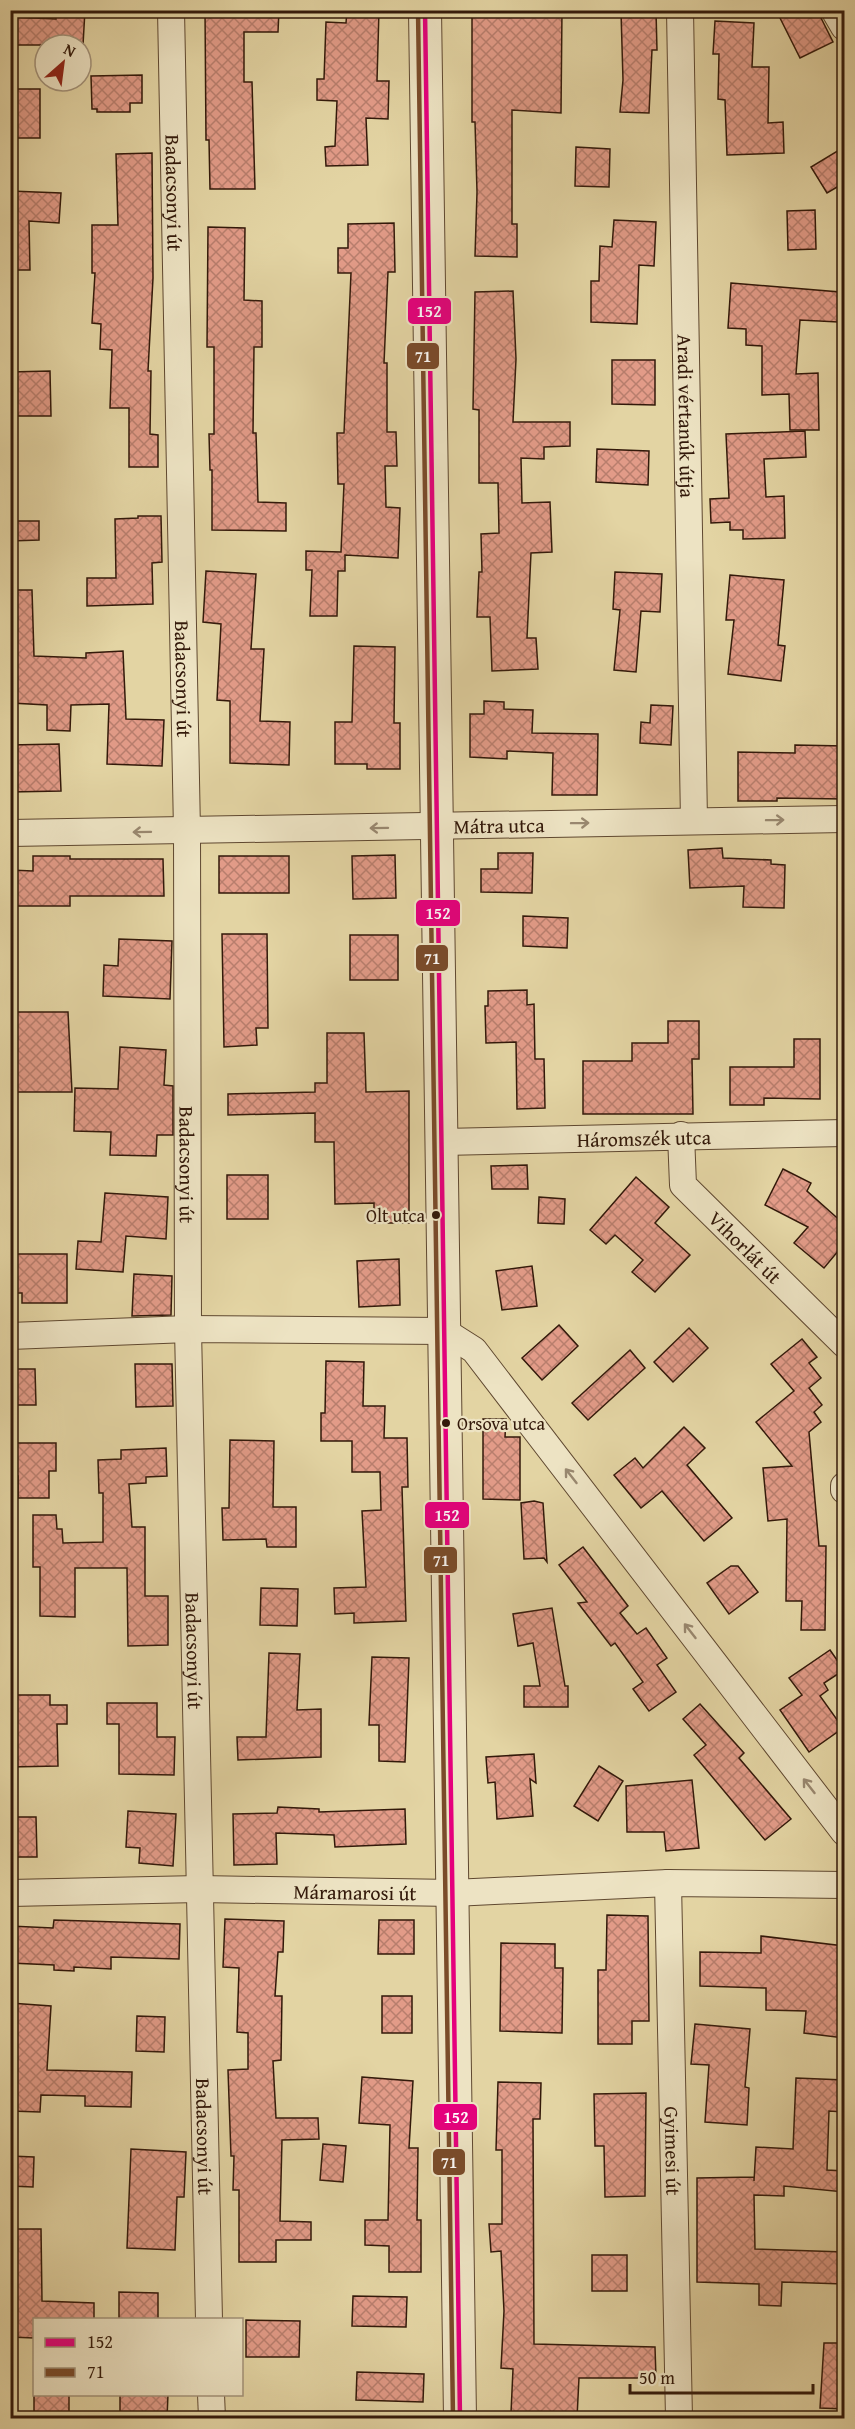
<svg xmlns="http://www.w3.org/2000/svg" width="855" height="2429" font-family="'Gentium Book Plus',serif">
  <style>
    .building { fill: url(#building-cross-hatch); stroke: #33190a; stroke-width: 1.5 }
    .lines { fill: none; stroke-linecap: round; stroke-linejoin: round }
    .minor-casing { stroke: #5f4830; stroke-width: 28 }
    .tertiary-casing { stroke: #5f4830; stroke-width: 34 }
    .minor { stroke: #ede3c3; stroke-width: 26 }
    .tertiary { stroke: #ede3c3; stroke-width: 32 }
    .bus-1-casing { stroke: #ede3c3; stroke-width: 9 }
    .bus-2-casing { stroke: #ede3c3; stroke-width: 9 }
    .bus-1 { stroke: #e5007d; stroke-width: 4.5 }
    .bus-2 { stroke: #7a4b2a; stroke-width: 4.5 }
    .oneway { stroke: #998870 }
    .bus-dot { fill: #33190a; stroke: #ede3c3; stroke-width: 2 }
    .labels { text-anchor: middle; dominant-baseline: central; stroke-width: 4.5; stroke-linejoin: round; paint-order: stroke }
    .bus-label { font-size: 18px; fill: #33190a; stroke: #ede3c3; text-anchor: end }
    .street-label { font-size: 20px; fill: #33190a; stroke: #ede3c3 }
    .line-badge { stroke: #ede3c3; stroke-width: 2 }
    .badge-label { font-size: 16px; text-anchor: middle; font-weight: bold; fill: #fff }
  </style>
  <defs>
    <pattern id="building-cross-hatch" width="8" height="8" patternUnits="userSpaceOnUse" patternTransform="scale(1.5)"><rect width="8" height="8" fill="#e29b88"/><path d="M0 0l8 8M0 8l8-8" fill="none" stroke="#b87e6d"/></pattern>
  </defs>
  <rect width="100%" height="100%" fill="#e3d4a3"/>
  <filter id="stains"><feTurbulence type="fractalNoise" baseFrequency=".00333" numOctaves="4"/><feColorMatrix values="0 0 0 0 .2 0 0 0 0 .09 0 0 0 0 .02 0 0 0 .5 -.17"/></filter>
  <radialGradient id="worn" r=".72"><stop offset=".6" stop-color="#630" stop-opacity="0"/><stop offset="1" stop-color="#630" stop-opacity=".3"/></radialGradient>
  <g class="building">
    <polygon points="56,10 85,10 83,45 10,45 10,17 56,19"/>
    <polygon points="205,10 279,10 278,32 244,32 244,82 252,82 255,189 210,189 209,140 206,140"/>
    <polygon points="347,10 379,10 377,81 389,81 388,119 366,118 368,165 326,166 325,147 335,146 337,101 317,100 317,79 324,79 326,22 346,23"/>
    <polygon points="522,10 562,10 561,113 512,110 512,224 517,224 517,257 475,256 477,192 475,122 472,122 472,16 522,17"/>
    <polygon points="776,10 817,10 833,42 800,58"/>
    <polygon points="656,11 657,50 652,50 649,113 620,112 623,80 621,12"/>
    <polygon points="715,21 754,23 752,67 769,67 768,123 783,122 784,153 727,155 725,100 718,99 719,54 713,54"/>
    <polygon points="142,75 142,103 130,103 130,112 97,112 97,109 92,109 91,76"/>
    <rect x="10" y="89" width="30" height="49"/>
    <polygon points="576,147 610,149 609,187 575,186"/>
    <polygon points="844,147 844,183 827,193 811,167"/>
    <polygon points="152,153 153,278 148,371 151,371 150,434 158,435 158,467 129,467 129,408 110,408 112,350 100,349 101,324 92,323 95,273 92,273 92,225 118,225 116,154"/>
    <polygon points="10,191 61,193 59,223 29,221 30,270 10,270"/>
    <polygon points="815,210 816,249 788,250 787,211"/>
    <polygon points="614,220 656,222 654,266 639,265 637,324 591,322 591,281 599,281 600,246 612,247"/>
    <polygon points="394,223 395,272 388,272 384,363 387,363 387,432 396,432 397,466 385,466 386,507 400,508 398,558 345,555 345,571 338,571 337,616 310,616 312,570 306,570 306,551 341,552 344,484 338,484 337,433 344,433 351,273 338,273 338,248 348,248 348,224"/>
    <polygon points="208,227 245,228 244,300 262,301 262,347 254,347 253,433 256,433 258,502 286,503 286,531 212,530 212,470 210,470 209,434 214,434 214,347 207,347"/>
    <polygon points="731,283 840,292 838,322 800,320 796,374 818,373 819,430 790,430 789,394 762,395 762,346 746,345 746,329 728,328"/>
    <polygon points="513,291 516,359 513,422 570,422 570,446 544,447 544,459 521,458 522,503 550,502 552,552 531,553 527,638 536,638 538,669 492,671 490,617 477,617 479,572 482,572 481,534 499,533 498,483 479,483 479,410 473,409 475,292"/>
    <polygon points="612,360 655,360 655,405 612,404"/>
    <polygon points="50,371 51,416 10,416 10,372"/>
    <polygon points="805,431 806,457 764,459 766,497 784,496 785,538 743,539 743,530 730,530 730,522 711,523 710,499 729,498 726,434"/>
    <polygon points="597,449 649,451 648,485 596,482"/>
    <polygon points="138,516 161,516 162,562 152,563 153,604 87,606 87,578 116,578 115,519 138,518"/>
    <polygon points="10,521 39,521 39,540 10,541"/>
    <polygon points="206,571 256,574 251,649 264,649 260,721 290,722 289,765 230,763 230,701 217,700 221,624 203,622"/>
    <polygon points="615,572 662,574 660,612 641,611 636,672 614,670 620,610 613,609"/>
    <polygon points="730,575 784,580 778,645 785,646 781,681 728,674 734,620 726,620"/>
    <polygon points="10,590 32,590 34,656 86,658 86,653 123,651 126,719 164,720 162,766 107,764 109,704 71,705 70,731 47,730 47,705 11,703 13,626 10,626"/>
    <polygon points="354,646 395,647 394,723 400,723 400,769 367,769 367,764 335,764 335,722 352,722"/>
    <polygon points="484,701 504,702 504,709 533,710 532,733 598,734 597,795 552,795 553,753 507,751 507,759 470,757 470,714 484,714"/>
    <polygon points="651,705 673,706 671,745 640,743 641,722 650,723"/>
    <polygon points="59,744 61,791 10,792 10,745"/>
    <polygon points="795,745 844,746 844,799 777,798 777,801 738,801 738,752 795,753"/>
    <polygon points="722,848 723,858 771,860 771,864 785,865 784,908 743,907 744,886 690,888 688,850"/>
    <polygon points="498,853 533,853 532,893 481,892 481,869 498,869"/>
    <polygon points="395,855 396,898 353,899 352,856"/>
    <polygon points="33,856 70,856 70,859 163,859 164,896 70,896 70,906 10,906 10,870 33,871"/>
    <rect x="219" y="856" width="70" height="37"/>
    <polygon points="523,916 568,918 567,948 523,946"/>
    <polygon points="222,934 267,934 268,1028 256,1028 257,1045 224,1047"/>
    <rect x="350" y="935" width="48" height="45"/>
    <polygon points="119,939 172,941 170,999 103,996 104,965 118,966"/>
    <polygon points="527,990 527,1005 534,1004 535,1059 544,1059 545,1108 517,1109 516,1042 486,1043 485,1006 488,1006 488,991"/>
    <polygon points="17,1012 68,1012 72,1092 16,1092"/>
    <polygon points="668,1021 699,1021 699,1059 692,1059 693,1114 583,1114 583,1061 632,1061 632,1043 668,1043"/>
    <polygon points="327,1033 364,1033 366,1092 409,1091 409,1223 374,1223 374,1203 335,1204 334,1142 315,1142 315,1113 228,1115 228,1094 315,1092 315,1083 327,1083"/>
    <polygon points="794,1039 820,1039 820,1099 764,1098 764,1105 730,1105 730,1067 794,1067"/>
    <polygon points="120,1047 166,1050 164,1085 173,1086 173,1135 157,1135 156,1156 110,1155 111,1132 74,1131 75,1088 118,1089"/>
    <polygon points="527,1165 528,1189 492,1189 491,1166"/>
    <polygon points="783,1169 811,1183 807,1191 844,1224 844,1244 824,1268 794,1243 808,1227 765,1205"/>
    <rect x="227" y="1175" width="41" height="44"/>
    <polygon points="636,1177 669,1207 655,1223 690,1255 655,1292 632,1272 643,1260 615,1235 606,1244 590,1230"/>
    <polygon points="105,1193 168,1197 166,1239 126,1236 123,1272 76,1269 78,1241 101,1242"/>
    <polygon points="539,1197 565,1199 564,1224 538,1223"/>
    <polygon points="10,1254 67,1254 67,1303 22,1303 22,1293 10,1293"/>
    <polygon points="399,1259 400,1305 359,1307 357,1261"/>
    <polygon points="532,1266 537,1306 502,1310 496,1271"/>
    <polygon points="134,1274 172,1276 171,1315 132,1316"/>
    <polygon points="559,1325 578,1346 542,1380 522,1358"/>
    <polygon points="689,1328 708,1348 673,1382 654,1362"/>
    <polygon points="802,1339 817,1357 809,1363 821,1378 809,1388 822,1405 814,1412 821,1422 809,1432 819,1546 826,1546 825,1630 801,1630 802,1601 786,1601 787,1519 768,1521 763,1468 792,1466 756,1422 794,1391 771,1364"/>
    <polygon points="630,1350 645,1368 588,1420 572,1403"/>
    <polygon points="326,1361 364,1362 363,1406 385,1406 384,1438 407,1438 408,1487 402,1487 406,1621 354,1623 354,1613 335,1614 334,1588 366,1587 362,1511 381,1510 380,1472 352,1472 352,1441 321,1441 321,1413 325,1413"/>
    <polygon points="135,1364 172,1364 173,1406 136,1407"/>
    <polygon points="10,1369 35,1369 36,1405 10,1405"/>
    <polygon points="483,1419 506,1419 505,1437 520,1437 520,1500 483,1499"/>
    <polygon points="684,1427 705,1448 687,1465 732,1518 704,1541 662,1491 641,1508 614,1475 635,1458 643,1468"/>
    <polygon points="230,1440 274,1441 273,1507 296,1507 296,1547 267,1547 266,1539 223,1540 222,1508 229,1508"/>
    <polygon points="10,1443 56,1443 56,1471 49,1471 49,1498 18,1498 18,1476 10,1475"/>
    <polygon points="166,1448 167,1476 146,1477 146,1483 129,1484 132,1527 145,1527 145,1596 168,1596 168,1645 128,1646 127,1568 75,1568 75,1617 40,1616 40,1567 33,1567 33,1515 56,1515 57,1529 62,1529 63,1543 103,1542 103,1493 99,1493 98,1460 121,1459 121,1450"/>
    <polygon points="534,1501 543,1503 547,1562 544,1558 524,1559 521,1503"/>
    <polygon points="583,1547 628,1606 620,1613 637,1634 646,1628 667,1658 657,1665 676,1692 649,1711 633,1689 643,1682 615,1643 611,1646 578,1603 587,1602 559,1565"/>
    <polygon points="731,1566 738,1566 758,1592 729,1614 707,1583"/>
    <polygon points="261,1588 298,1589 297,1626 260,1625"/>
    <polygon points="552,1608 565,1686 568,1686 568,1707 524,1707 524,1686 540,1686 533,1643 518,1646 513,1614"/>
    <polygon points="830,1650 844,1670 824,1683 828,1690 820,1696 843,1728 809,1752 780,1710 802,1695 789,1678"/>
    <polygon points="269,1653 300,1654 297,1710 321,1709 321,1757 238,1760 237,1737 266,1737"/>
    <polygon points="372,1657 409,1658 405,1762 379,1761 379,1725 369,1725"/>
    <polygon points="10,1695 50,1695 50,1705 67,1705 67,1724 57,1724 58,1766 10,1767"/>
    <polygon points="107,1703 157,1703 157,1737 175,1737 174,1775 119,1774 119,1724 107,1724"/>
    <polygon points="700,1704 744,1753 739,1758 791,1819 765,1840 694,1755 706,1745 683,1719"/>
    <polygon points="534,1754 536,1783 530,1779 533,1816 497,1819 495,1782 488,1783 486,1757"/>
    <polygon points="599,1766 623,1781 598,1821 574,1806"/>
    <polygon points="692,1780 699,1848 666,1851 664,1832 627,1832 626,1786"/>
    <polygon points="278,1807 319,1809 319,1812 405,1809 406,1844 335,1847 334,1835 276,1833 277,1864 234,1865 233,1814 277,1813"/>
    <polygon points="128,1811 176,1814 173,1866 139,1863 140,1848 126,1847"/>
    <polygon points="10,1817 36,1817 37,1857 10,1857"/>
    <polygon points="607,1915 648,1916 649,2021 632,2021 632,2044 598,2044 598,1970 606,1970"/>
    <polygon points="225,1919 284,1921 283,1952 278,1952 275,1996 282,1996 281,2060 273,2061 276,2118 318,2118 319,2139 282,2140 280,2221 311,2222 311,2240 276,2240 276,2262 239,2262 239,2190 233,2190 234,2156 231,2156 228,2070 248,2069 248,2033 237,2032 239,1968 223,1967"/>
    <polygon points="54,1920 180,1924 179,1959 111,1957 111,1969 74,1967 74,1971 54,1970 54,1965 10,1963 10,1926 53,1928"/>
    <polygon points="379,1920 414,1920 414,1954 378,1954"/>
    <polygon points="761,1936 844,1946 844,2038 804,2033 806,2011 766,2010 766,1988 700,1986 700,1952 761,1953"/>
    <polygon points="501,1943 555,1944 555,1968 563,1968 562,2033 500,2031"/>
    <rect x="382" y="1996" width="30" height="37"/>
    <polygon points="10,2003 51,2006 47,2070 132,2072 131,2107 85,2106 85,2096 41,2095 40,2112 10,2111"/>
    <polygon points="137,2016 165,2017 164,2052 136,2051"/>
    <polygon points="695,2024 750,2029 745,2087 749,2088 747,2125 705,2122 709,2065 691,2064"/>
    <polygon points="362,2077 413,2081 409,2148 418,2148 417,2220 421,2220 421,2272 389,2272 389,2246 365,2245 365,2220 388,2220 390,2125 359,2123"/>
    <polygon points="796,2078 844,2080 844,2112 829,2111 827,2170 844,2171 844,2192 784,2186 784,2196 754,2195 755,2249 844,2252 844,2284 782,2282 781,2306 759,2305 759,2284 697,2282 697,2178 754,2177 754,2181 756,2147 793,2149"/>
    <polygon points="498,2082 541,2083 540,2119 533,2119 534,2344 655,2347 656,2378 579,2378 577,2418 530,2418 531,2414 511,2413 513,2369 501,2368 504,2311 501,2251 491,2252 489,2224 502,2224 502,2150 496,2150"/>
    <polygon points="646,2093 645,2196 605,2197 604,2146 595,2146 594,2094"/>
    <polygon points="323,2144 346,2146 343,2182 320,2180"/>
    <polygon points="131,2149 186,2152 184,2197 177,2197 175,2250 127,2248"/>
    <polygon points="10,2156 34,2157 33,2187 10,2186"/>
    <polygon points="10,2229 41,2229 42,2301 94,2303 94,2319 34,2319 34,2338 10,2337"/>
    <rect x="592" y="2255" width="35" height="36"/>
    <polygon points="119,2292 158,2293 158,2319 119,2319"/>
    <polygon points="353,2296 407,2297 406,2327 352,2326"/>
    <polygon points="246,2320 300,2321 299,2357 246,2357"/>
    <polygon points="824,2343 844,2343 844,2409 820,2408"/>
    <polygon points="357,2372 424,2374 423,2402 356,2400"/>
    <rect x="34" y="2394" width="35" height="24"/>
    <polygon points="120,2394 168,2394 167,2418 120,2418"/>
  </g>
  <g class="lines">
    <g class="minor-casing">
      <g id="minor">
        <path id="s1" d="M 171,10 L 187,831 L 188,1329 L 209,2320"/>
        <path id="s2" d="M 680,10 L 694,821"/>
        <polyline points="834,10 844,27"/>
        <path id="s3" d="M 10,833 L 844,819"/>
        <path id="s4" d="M 681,1135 L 683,1185 L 844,1344"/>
        <path id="s5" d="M 443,1142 L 844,1133"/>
        <polyline points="10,1336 188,1329 444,1331 474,1350 844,1832"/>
        <polyline points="844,1486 844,1490"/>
        <path id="s6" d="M 668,1883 L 679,2418"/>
        <path id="s7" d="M 10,1893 L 199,1889 L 453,1893 L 668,1883 L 844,1885"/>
        <polyline points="211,2394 212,2418"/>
      </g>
    </g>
    <g class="tertiary-casing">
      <polyline id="tertiary" points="425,10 460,2418"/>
    </g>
    <use href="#minor" class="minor"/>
    <use href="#tertiary" class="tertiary"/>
    <g class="bus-1-casing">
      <polyline id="bus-1" points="425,10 460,2418"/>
    </g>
    <g class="bus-2-casing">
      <polyline id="bus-2" points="418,10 453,2418"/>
    </g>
    <use href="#bus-1" class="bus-1"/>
    <use href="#bus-2" class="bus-2"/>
  </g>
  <defs><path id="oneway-shaft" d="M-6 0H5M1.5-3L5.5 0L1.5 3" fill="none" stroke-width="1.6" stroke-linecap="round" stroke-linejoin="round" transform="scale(1.5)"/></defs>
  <g class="oneway">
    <use href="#oneway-shaft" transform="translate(775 820) rotate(-1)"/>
    <use href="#oneway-shaft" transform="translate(580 823) rotate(-1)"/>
    <use href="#oneway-shaft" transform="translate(379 828) rotate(179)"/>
    <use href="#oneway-shaft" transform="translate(142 832) rotate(179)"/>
    <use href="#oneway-shaft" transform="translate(571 1476) rotate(-128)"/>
    <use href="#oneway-shaft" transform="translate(690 1631) rotate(-128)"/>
    <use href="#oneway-shaft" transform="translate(809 1786) rotate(-128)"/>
  </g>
  <g class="bus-dot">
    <circle cx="436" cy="1215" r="5"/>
    <circle cx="446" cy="1423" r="5"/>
  </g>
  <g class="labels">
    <g class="bus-label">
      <text x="425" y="1215">Olt utca</text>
      <text x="457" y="1423" text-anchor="start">Orsova utca</text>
    </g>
    <g class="street-label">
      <text stroke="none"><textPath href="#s1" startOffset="183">Badacsonyi út</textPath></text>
      <text stroke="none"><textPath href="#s2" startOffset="406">Aradi vértanúk útja</textPath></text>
      <text stroke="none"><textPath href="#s1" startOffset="669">Badacsonyi út</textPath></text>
      <text stroke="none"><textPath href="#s3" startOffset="489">Mátra utca</textPath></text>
      <text stroke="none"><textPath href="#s5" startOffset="201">Háromszék utca</textPath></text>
      <text stroke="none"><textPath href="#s1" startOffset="1155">Badacsonyi út</textPath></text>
      <text stroke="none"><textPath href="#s4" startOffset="138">Vihorlát út</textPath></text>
      <text stroke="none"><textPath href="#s1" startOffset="1641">Badacsonyi út</textPath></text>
      <text stroke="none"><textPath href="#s7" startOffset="345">Máramarosi út</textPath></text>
      <text stroke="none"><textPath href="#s1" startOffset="2127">Badacsonyi út</textPath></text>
      <text stroke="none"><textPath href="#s6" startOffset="268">Gyimesi út</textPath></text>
    </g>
  </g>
  <g class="line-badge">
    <rect x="407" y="297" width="45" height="28" rx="6" fill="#e5007d"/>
    <rect x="406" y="342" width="34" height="28" rx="6" fill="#7a4b2a"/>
    <rect x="415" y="899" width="46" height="28" rx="6" fill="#e5007d"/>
    <rect x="415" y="944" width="34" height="28" rx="6" fill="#7a4b2a"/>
    <rect x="424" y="1501" width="46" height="28" rx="6" fill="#e5007d"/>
    <rect x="423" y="1546" width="35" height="28" rx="6" fill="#7a4b2a"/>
    <rect x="433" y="2103" width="45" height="28" rx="6" fill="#e5007d"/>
    <rect x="432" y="2148" width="34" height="28" rx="6" fill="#7a4b2a"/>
  </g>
  <g class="badge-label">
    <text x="429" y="317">152</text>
    <text x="423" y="362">71</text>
    <text x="438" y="919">152</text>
    <text x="432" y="964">71</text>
    <text x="447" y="1521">152</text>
    <text x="441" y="1566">71</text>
    <text x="456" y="2123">152</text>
    <text x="449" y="2168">71</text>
  </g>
  <rect width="855" height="2429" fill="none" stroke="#e3d4a3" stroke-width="36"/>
  <rect x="12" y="12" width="831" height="2405" fill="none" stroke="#33190a" stroke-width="3"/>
  <rect x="18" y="18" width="819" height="2393" fill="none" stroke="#33190a" stroke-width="1.5"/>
  <rect x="33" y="2318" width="210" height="78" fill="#ede3c3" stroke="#a39279" stroke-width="1.5"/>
  <rect x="45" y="2338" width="30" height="9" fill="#e5007d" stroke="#a39279" stroke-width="1.5"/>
  <text x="87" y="2348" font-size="18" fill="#33190a">152</text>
  <rect x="45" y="2368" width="30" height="9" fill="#7a4b2a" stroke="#a39279" stroke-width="1.5"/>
  <text x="87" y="2378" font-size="18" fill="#33190a">71</text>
  <g transform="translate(63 63) rotate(28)"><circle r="28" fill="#ede3c3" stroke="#a39279" stroke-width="1.5"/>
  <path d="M0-4.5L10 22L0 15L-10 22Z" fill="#8f2418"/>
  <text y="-9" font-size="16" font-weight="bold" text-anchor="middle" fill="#33190a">N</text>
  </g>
  <path d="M630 2384v9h183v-9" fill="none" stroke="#33190a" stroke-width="3"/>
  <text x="639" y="2384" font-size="18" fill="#33190a" stroke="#ede3c3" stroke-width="4.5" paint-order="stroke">50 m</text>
  <rect width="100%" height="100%" filter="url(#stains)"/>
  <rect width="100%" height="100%" fill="url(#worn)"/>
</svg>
